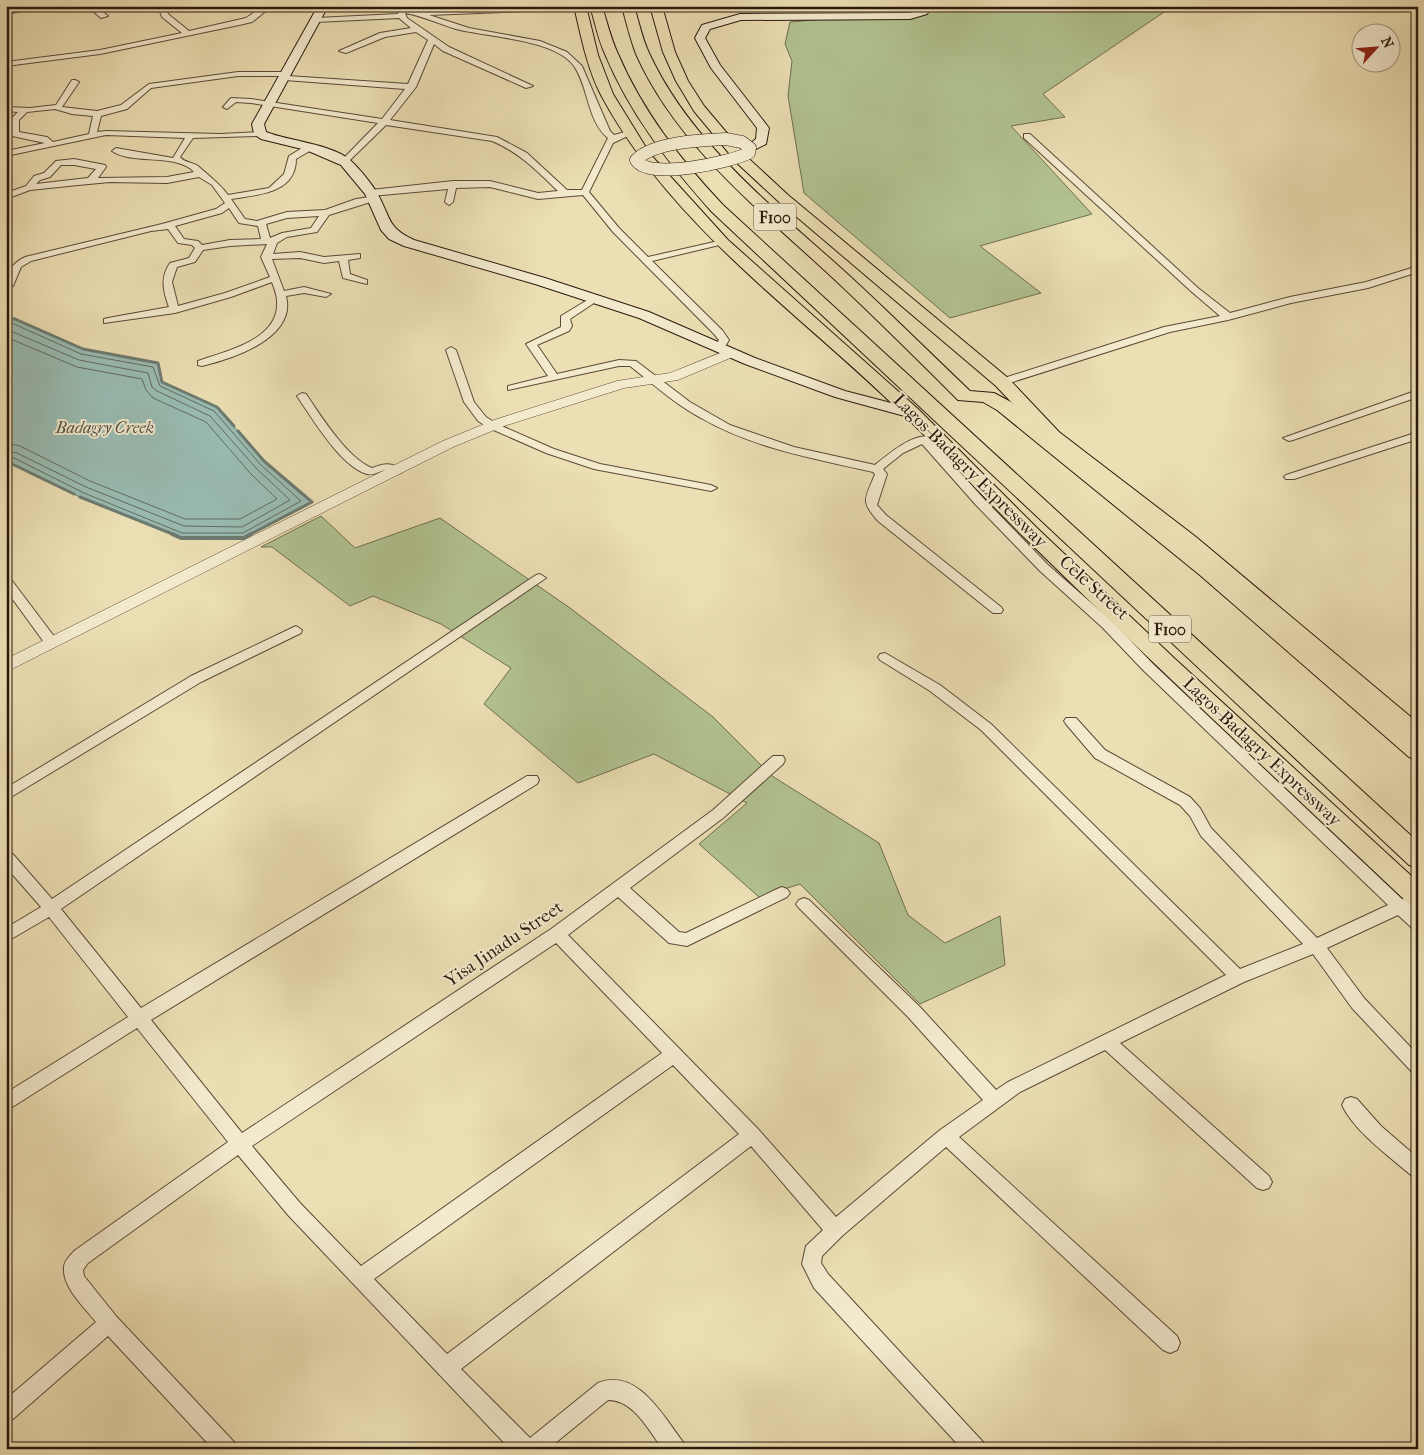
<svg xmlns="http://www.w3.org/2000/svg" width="1424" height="1455" font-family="'IM FELL French Canon',serif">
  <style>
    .green { fill: #b2c391; stroke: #6e6e4f }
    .water { fill: #99bcb3; stroke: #6d7b71 }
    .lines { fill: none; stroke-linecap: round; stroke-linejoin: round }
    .shore { stroke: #626a60; stroke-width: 1 }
    .stream-far1 { stroke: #6d7b71; stroke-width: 3 }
    .stream { stroke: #6d7b71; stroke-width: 4 }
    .minor-casing { stroke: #5a4a37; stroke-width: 2 }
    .tertiary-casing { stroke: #5a4a37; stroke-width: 1 }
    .secondary-casing { stroke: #2a190d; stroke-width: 2 }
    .primary-casing { stroke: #2a190d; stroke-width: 2 }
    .trunk-casing { stroke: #2a190d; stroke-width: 2 }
    .minor { fill: #f3eace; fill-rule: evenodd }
    .tertiary { fill: #f3eace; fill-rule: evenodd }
    .secondary { fill: #f3eace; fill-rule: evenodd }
    .primary { fill: #ecdfb4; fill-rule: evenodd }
    .trunk { fill: #ecdfb4; fill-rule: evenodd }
    .secondary-bridge-casing { stroke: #2a190d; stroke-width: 13; stroke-linecap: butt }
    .secondary-bridge { stroke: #f3eace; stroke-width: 12 }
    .labels { text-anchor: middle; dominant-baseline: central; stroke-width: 4; stroke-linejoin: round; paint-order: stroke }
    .shield { fill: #f3eace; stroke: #665847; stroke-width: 1 }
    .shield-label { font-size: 16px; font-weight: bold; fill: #2a190d }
    .far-water-label { font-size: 16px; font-style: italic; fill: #515247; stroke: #f3eace }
    .street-label { font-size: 18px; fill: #2a190d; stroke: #f3eace }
  </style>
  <rect width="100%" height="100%" fill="#ecdfb4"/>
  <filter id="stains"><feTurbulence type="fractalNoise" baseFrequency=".004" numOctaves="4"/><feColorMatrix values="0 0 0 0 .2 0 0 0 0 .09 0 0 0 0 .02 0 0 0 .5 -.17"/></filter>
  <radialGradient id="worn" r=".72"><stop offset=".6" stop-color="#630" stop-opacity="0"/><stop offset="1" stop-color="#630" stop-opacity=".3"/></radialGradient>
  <g class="green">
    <polygon points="943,6 1173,6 1043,94 1065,117 1011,126 1092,214 980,246 1041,293 950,318 804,193 788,96 792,61 785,44 790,22 926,10"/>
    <polygon points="321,516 355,548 440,518 570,608 713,717 772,776 879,843 908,915 945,943 1000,916 1005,965 920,1004 800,884 759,897 699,844 747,803 654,754 578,783 484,704 511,668 441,624 373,596 350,606 272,547 261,547"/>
  </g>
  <polygon class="water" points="6,318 15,319 83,349 158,363 162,382 217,407 264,461 312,502 244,538 181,538 82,498 6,461"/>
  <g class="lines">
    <g class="shore">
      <polyline points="6,323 14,324 81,354 153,367 160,386 214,411 260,464 301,501 243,533 182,533 84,493 14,458 6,457"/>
      <polyline points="6,329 79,360 148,373 152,387 157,391 210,416 256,468 290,500 242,527 184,526 86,487 17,453 6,451"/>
      <polyline points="6,337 77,367 142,379 146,390 153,398 206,422 251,474 277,499 240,519 185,519 90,481 20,446 6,443"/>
    </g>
    <g class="stream-far1">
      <polyline points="6,318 15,319 83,349 158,363 162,382 217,407 234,426"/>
      <polyline points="238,431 264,461 312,502 249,535"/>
      <polyline points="6,461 74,494"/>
      <polyline points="80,497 175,535"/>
    </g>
    <polyline class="stream" points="172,534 181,538 244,538 251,534"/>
    <g class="minor-casing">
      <g id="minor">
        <polygon points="32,6 51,6 6,14 6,10"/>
        <polygon points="87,6 95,6 108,16 101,18"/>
        <polygon points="158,6 165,6 168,14 189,31 246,18 264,6 272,6 252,22 239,25 100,54 6,66 6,62 100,50 182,33 162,17"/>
        <path d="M 390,6 L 419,11 L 583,6 L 580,9 L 429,15 L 469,28 L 540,41 L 567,52 L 582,66 L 610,131 L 614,135 L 632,130 L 636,132 L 613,143 L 589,192 L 619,228 L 648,257 L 723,240 L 728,243 L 652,261 L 722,330 L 729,340 L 723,350 L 715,350 L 714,348 L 719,340 L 714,334 L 613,232 L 583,195 L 538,199 L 490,187 L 456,188 L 453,202 L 449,205 L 445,202 L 448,189 L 371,196 L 367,193 L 371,190 L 453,181 L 490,181 L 538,193 L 558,191 C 537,171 519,152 492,141 L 386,125 L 345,165 L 342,164 L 342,160 L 378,123 L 251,103 L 236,102 L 227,109 L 223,107 L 231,98 L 251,99 L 382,119 L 405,89 L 285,80 L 281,78 L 283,76 L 238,76 L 151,88 L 127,109 L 101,116 L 97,132 L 106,131 L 220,134 L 263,132 L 263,136 L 260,136 L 193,138 L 180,157 C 185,163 193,162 198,166 C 209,176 219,183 228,195 L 269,188 L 284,174 L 289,156 L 307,145 L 313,145 L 313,149 L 296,159 C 296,194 256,195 231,199 L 245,219 L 257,221 L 287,212 L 325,210 L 356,199 L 377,196 L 377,200 L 329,215 L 317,232 L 287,237 L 277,243 L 273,254 L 300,252 L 324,257 L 360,254 L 360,258 L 348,260 L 350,274 L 367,280 L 367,284 L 343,278 L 339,261 L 324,263 L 300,258 L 272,259 L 284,291 L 304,287 L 331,294 L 326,297 L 304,293 L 286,296 C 297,338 232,359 202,366 L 198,365 L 198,361 C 226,351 280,340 277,301 C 277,295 274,288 272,282 L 231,297 L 175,313 L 104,323 L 104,319 L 108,318 L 169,307 C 163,291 160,278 170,263 L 189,258 L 195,248 L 192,245 L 178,243 L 168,229 L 151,231 L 31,261 L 21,267 L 13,286 L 6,288 C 6,273 11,264 25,257 L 162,224 L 216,209 L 225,203 L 212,185 L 199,177 L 167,183 L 110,182 L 78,185 L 30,190 L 6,199 L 6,193 L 26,186 L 34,176 L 44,173 L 56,161 L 74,159 L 105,165 L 106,167 L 98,178 L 167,177 L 194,172 C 178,153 131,165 112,151 L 116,148 L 173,158 L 185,138 L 106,135 L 6,156 L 6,151 L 45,143 L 12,136 L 11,119 L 18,112 L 6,111 L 6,107 L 30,108 L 56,105 L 72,80 L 75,80 L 79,82 L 62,107 L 97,111 L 121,105 L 149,84 L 238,72 L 287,72 L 291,74 L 288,76 L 408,84 L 428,40 L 416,32 L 385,37 L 346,53 L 339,51 L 380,33 L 411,28 L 399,18 L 316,22 L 312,20 L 316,18 L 398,14 L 398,12 ZM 405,13 C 423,16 439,24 456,29 C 487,37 555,39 574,66 C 589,88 587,121 608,138 L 582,190 L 567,190 L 527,153 L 497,137 L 390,120 L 416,87 L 434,44 L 443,51 L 526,88 L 533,86 L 449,47 L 407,18 ZM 55,109 L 72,114 L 93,116 L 89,134 L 53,142 L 47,137 L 19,132 L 19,120 L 27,112 ZM 61,165 L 74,165 L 96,169 L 88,178 L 36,184 L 40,180 L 50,177 ZM 229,208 L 239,223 L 258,226 L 261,239 L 230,240 L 202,245 L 198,241 L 184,239 L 175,226 L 222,213 ZM 319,216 L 311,228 L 282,233 L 270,238 L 266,224 L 287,218 ZM 267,244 L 261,257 L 270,277 L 225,293 L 178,306 L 172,282 L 177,267 L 195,262 L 203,250 L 230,246 Z"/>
        <polygon points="1024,134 1030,134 1198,288 1230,313 1290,297 1366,282 1418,266 1418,272 1368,288 1291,303 1228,320 1170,332 1006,384 998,384 998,380 1164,327 1220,316 1192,292 1024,138"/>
        <path d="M 594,296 L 599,299 L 597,301 L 570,319 L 572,326 L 569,331 L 537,345 L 557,374 L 619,360 L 636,361 L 690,402 L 730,425 L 794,447 L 875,465 C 886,456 913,433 928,437 L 984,499 L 1048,565 L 1113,622 L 1153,664 L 1402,899 L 1411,900 L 1414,904 L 1412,908 L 1418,914 L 1418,930 L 1412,928 L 1398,915 L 1327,948 L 1364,998 L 1418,1055 L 1418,1074 L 1412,1072 L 1352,1008 L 1313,954 L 1244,982 L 1120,1043 L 1269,1176 L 1272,1182 L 1269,1188 L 1263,1190 L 1257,1188 L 1105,1050 L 1020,1092 L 959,1137 L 1177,1336 L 1180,1343 L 1177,1350 L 1170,1353 L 1163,1350 L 946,1147 L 842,1236 L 822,1256 L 821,1263 L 828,1274 L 983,1442 L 986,1449 L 962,1449 L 814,1288 L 802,1264 L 806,1246 L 823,1230 L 751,1146 L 461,1369 L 530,1438 L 598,1383 C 637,1367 663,1416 683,1442 L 686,1449 L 663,1449 C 648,1430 634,1400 608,1400 L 548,1449 L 510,1449 L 288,1215 L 238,1155 L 88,1263 L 83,1270 L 84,1276 L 116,1316 L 234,1442 L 237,1449 L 213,1449 L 108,1336 L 13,1419 L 6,1422 L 6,1399 L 96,1322 C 84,1307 62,1287 64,1267 C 64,1261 71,1255 74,1251 L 228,1142 L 137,1028 L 6,1111 L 6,1093 L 128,1017 L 49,917 L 6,942 L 6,928 L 41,907 L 6,867 L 6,850 L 11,852 L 52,899 L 536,575 L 540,574 L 546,578 L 61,909 L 141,1008 L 527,776 L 537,776 L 539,780 L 537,784 L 151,1020 L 242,1133 L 551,929 L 713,810 L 773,756 L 783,756 L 785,760 L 783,764 L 723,818 L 630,888 L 679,932 L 686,933 L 777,889 L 782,887 L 787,889 L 790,893 L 787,897 L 687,946 L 669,943 L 618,897 L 568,935 L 758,1129 L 836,1217 L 940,1130 L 983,1100 L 908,1017 L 799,908 L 796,904 L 799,900 L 804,898 L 809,900 L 920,1007 L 996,1090 L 1008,1082 L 1226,975 L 981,730 L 930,691 L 880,660 L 878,657 L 880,654 L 885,653 L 940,685 L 991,724 L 1240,969 L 1303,944 L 1201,836 L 1190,816 L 1180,805 L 1095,758 L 1066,724 L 1064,721 L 1066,718 L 1076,718 L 1105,750 L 1190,797 L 1200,808 L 1211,828 L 1317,938 L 1388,905 L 1143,670 L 1103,628 L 1040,571 L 976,505 L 922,444 L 903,453 L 883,469 L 887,474 L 877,505 L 886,515 L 1001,607 L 1003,610 L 1001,613 L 993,613 L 878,521 C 859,500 866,498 875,474 L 873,472 C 815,459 753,448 701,418 C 675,404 653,384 630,366 L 619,366 L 508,390 L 508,386 L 548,376 L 526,344 L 561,327 L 561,316 ZM 556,943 L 662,1053 L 361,1266 L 300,1203 L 252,1146 ZM 673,1065 L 739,1134 L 447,1354 L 374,1279 Z"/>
        <polygon points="451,347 456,350 474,402 486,417 497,424 554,449 600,464 711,485 717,488 711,491 594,469 546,453 489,428 478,421 464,402 446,350"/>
        <polygon points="1418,390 1418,397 1293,440 1289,441 1283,438"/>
        <path d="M 302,393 L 306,394 C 321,416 347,458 372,468 C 384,464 389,462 401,469 L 401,473 C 394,475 392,470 386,470 C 380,470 375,476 367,474 C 341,467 312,418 297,396 Z"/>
        <polygon points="1418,432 1418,439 1294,479 1286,479 1284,477 1286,475"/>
        <polygon points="6,577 10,578 56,639 57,642 56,645 46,645 6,590"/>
        <polygon points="296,626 302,630 301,633 201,682 6,800 6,788 191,676"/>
        <path d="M 1351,1097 L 1357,1099 L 1381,1126 L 1418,1158 L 1418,1178 L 1412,1176 C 1390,1157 1354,1131 1342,1105 L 1345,1099 Z"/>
      </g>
    </g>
    <g class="tertiary-casing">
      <polygon id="tertiary" points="730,349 737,353 735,356 678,380 624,388 504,426 453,447 6,672 6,659 443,441 494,420 617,381 670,373"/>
    </g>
    <g class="secondary-casing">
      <g id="secondary">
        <path d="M 318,6 L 328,6 L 264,124 L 266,132 C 289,141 331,144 350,160 C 359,168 371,183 377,193 C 391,217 386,227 414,240 L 545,278 L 649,312 L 755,358 L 845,391 L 918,410 L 920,413 L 912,418 L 835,397 L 745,364 L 639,318 L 535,284 L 404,246 L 389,239 L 381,230 L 365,194 L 341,165 L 306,150 L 261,139 L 254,134 L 252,124 Z"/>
        <polygon points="921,6 931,6 927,14 910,19 741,20 710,29 705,38 720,65 769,128 766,144 750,152 744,148 756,139 757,128 711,68 695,38 702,25 740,14 909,13 919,10"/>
      </g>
    </g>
    <g class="primary-casing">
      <g id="primary">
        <path d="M 574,6 L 586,6 L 598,55 L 613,94 L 650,154 L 728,240 L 918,409 L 1037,528 L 1174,658 L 1418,882 L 1418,907 L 1409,904 C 1281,783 1152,663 1026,539 C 986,500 948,458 908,419 C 803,315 673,229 601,95 C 587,68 581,36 574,6 Z"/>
        <polygon points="650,6 662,6 675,52 688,81 704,106 748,158 788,195 1008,378 1059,432 1196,537 1418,723 1418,744 1410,742 1182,545 1047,440 996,386 778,201 738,164 694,111 676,81 663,52"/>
      </g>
    </g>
    <g class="trunk-casing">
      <g id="trunk">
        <path d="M 590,6 L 602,6 C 607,22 611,39 618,54 C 643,112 680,159 723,205 L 1418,842 L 1418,868 L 1409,865 L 712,212 C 669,164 630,114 605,54 C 598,39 595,22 590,6 Z"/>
        <path d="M 622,6 L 634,6 C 639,22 642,38 649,53 C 690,142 772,206 843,270 C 886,309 928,351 970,391 L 994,393 L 1011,402 L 1217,566 L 1418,737 L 1418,760 L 1409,757 L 1201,576 L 997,410 L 983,402 L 958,400 C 917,359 876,318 833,278 C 761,211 677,146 636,54 C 630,38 626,22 622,6 Z"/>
      </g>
    </g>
    <use href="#minor" class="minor"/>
    <use href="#tertiary" class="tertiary"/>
    <use href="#secondary" class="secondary"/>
    <use href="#primary" class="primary"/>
    <use href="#trunk" class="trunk"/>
    <g class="secondary-bridge-casing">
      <path id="secondary-bridge" d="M 726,139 L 742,142 L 750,148 L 749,153 C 730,162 648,181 636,160 C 653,142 702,140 726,139 Z"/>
    </g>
    <use href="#secondary-bridge" class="secondary-bridge"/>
  </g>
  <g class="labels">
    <g class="shield">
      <rect x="754" y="203.5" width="42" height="27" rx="4"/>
      <rect x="1149" y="615.5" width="42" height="27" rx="4"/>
    </g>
    <g class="shield-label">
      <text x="775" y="217">F100</text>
      <text x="1170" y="629">F100</text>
    </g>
    <g class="far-water-label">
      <text x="105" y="427">Badagry Creek</text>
    </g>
    <g class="street-label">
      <text transform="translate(970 471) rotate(45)">Lagos-Badagry Expressway</text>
      <text transform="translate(1094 588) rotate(42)">Cele Street</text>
      <text transform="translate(1262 752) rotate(43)">Lagos-Badagry Expressway</text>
      <text transform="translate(504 944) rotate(-34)">Yisa Jinadu Street</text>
    </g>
  </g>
  <rect width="1424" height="1455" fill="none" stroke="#ecdfb4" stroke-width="25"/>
  <rect x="8" y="8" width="1409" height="1440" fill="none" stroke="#2a190d" stroke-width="2.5"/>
  <rect x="12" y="12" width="1399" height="1430" fill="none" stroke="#2a190d"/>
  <g transform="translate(1376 48) rotate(64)"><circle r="24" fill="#f3eace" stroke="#a39681"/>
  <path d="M0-4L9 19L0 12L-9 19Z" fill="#8f2418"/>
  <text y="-8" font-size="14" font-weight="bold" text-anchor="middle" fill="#2a190d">N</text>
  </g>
  <rect width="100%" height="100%" filter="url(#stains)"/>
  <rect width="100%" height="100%" fill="url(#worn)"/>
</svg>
